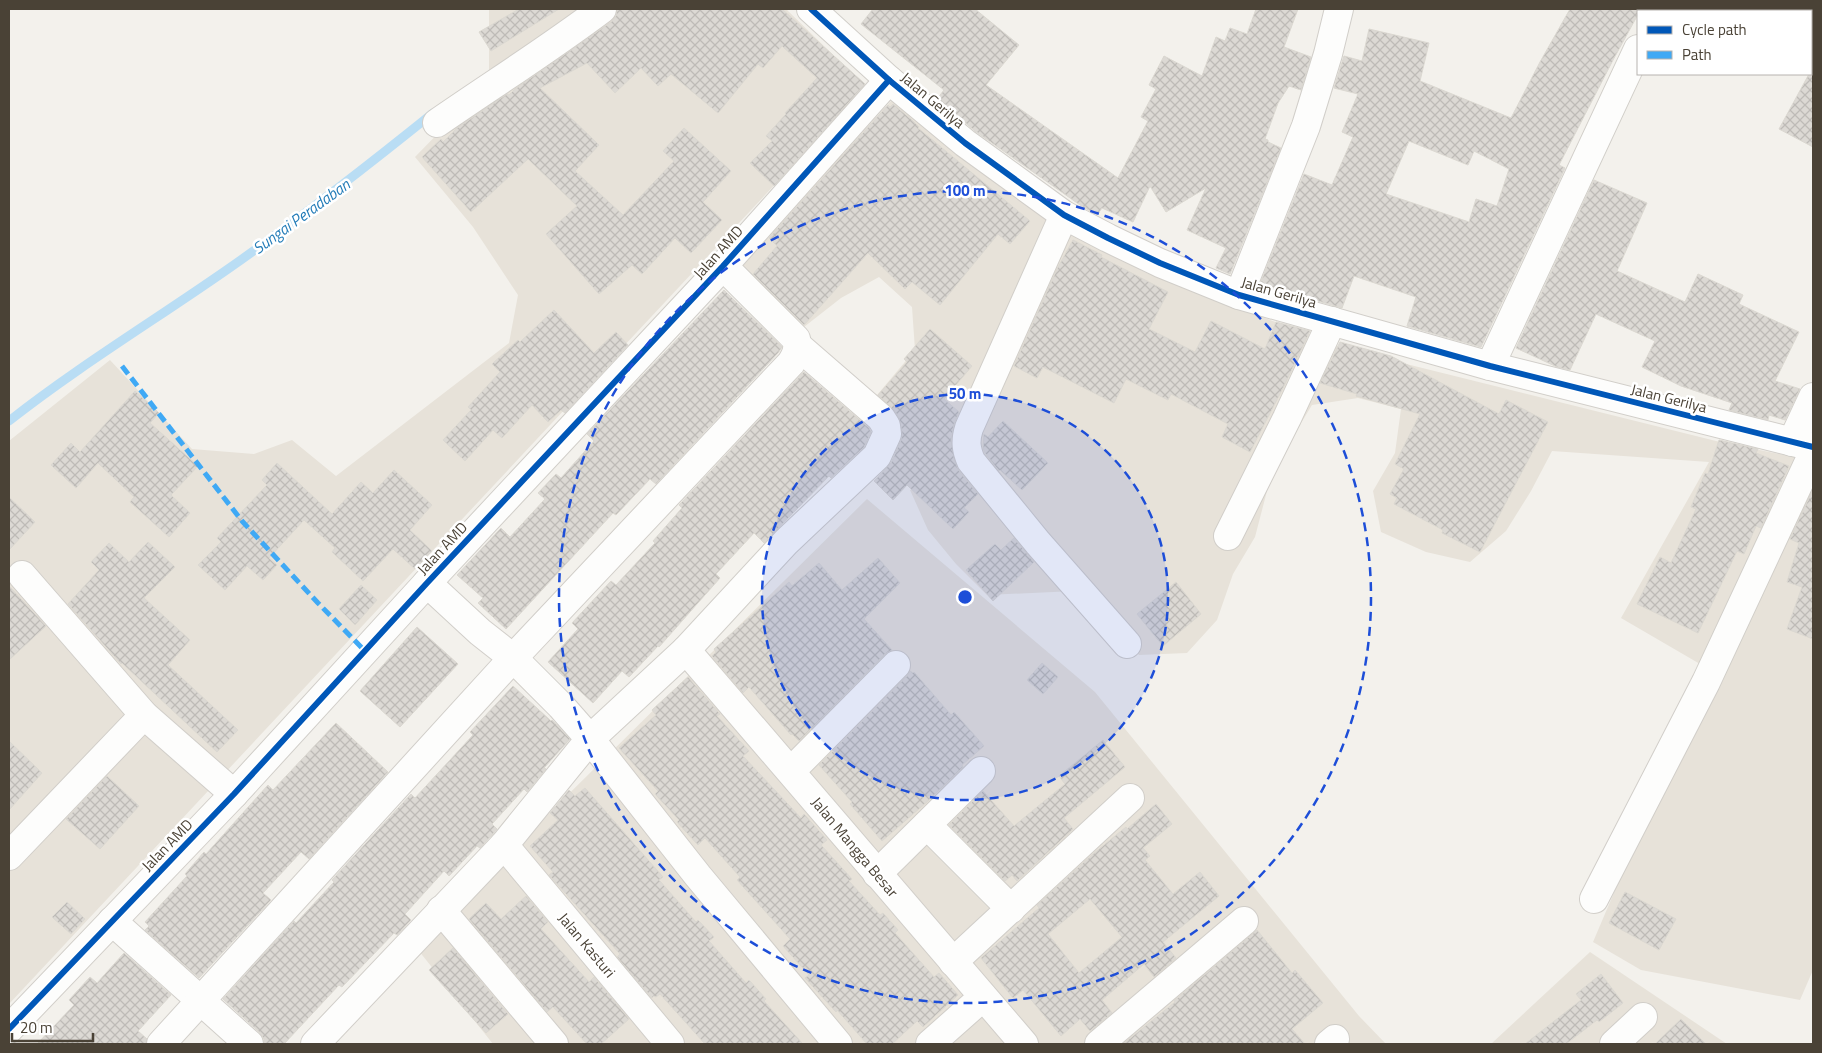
<svg xmlns="http://www.w3.org/2000/svg" width="1822" height="1053" font-family="'Titillium Web',sans-serif">
  <style>
    .residential { fill: #e7e2d9 }
    .lines { fill: none; stroke-linecap: round; stroke-linejoin: round }
    .stream { stroke: #b9ddf4; stroke-width: 9 }
    .building { fill: url(#building-cross-hatch); stroke: #dbd8d1; fill-rule: evenodd }
    .minor-casing { stroke: #d1cec9; stroke-width: 30 }
    .minor { stroke: #fdfdfc; stroke-width: 28 }
    .quiet { stroke: #3fa9f5; stroke-width: 5; stroke-dasharray: 10 5; stroke-linecap: butt }
    .cycleway-casing { stroke: #fff; stroke-width: 9 }
    .cycleway { stroke: #0057b8; stroke-width: 6 }
    .ring { fill: none; stroke: #1d4ed8; stroke-width: 2.5; stroke-dasharray: 9 6 }
    .labels { text-anchor: middle; dominant-baseline: central; stroke-width: 5; stroke-linejoin: round; paint-order: stroke }
    .street-label { font-size: 15px; fill: #4a4236; stroke: #fff }
    .water-label { font-size: 16px; font-style: italic; fill: #237cb8; stroke: #fff }
    .centre { fill: #1d4ed8; stroke: #fff; stroke-width: 2.5 }
    .ring-label { font-size: 15px; text-anchor: middle; font-weight: bold; fill: #1d4ed8; stroke: #fff; stroke-width: 5; stroke-linejoin: round; paint-order: stroke }
  </style>
  <defs>
    <pattern id="building-cross-hatch" width="8" height="8" patternUnits="userSpaceOnUse" patternTransform="scale(1.25)"><rect width="8" height="8" fill="#dcd9d4"/><path d="M0 0l8 8M0 8l8-8" fill="none" stroke="#bebbb7"/></pattern>
  </defs>
  <rect width="100%" height="100%" fill="#f3f1ec"/>
  <g class="residential">
    <polygon points="489,9 786,9 866,87 9,1004 9,441 110,360 192,449 254,454 292,440 336,476 509,343 518,295 473,227 415,157 489,81"/>
    <polygon points="892,100 1030,206 1144,272 1346,349 1716,441 1813,461 1813,970 1800,1000 1641,970 1593,942 1713,660 1700,664 1621,618 1709,462 1552,451 1531,491 1506,531 1470,562 1426,552 1381,532 1373,491 1395,453 1401,409 1358,398 1312,405 1289,443 1267,491 1255,537 1233,574 1217,620 1187,653 1139,655 1075,591 987,595 956,564 928,530 910,490 944,464 872,401 915,350 912,307 879,277 841,298 804,327 736,267"/>
    <polygon points="867,499 1095,692 1359,1016 1386,1044 493,1044 415,946"/>
    <polygon points="1590,952 1727,1044 1491,1044"/>
  </g>
  <g class="lines">
    <path class="stream" d="M 9,421 C 79,366 155,320 228,269 C 298,220 366,167 433,113"/>
  </g>
  <g class="building">
    <polygon points="519,9 559,9 491,51 479,32"/>
    <polygon points="617,9 782,9 865,84 774,186 750,163 772,141 766,136 786,114 785,113 817,78 782,46 763,68 758,64 718,113 671,74 658,86 641,68 615,93 587,63 540,88 599,145 575,171 623,215 674,161 663,151 684,128 731,171 703,202 722,220 691,253 675,238 642,274 632,265 599,294 546,234 577,206 528,159 471,212 422,157 441,139 443,142 457,128 507,94 509,95 515,89 611,22 616,16"/>
    <polygon points="873,9 975,9 1019,45 986,85 1118,178 1148,121 1141,117 1156,89 1149,85 1164,56 1202,76 1216,37 1225,41 1230,28 1247,34 1256,9 1298,9 1284,47 1311,57 1301,90 1289,86 1278,103 1265,139 1268,140 1268,142 1281,148 1230,274 1216,268 1226,248 1187,230 1206,188 1166,212 1150,186 1133,222 1102,208 1097,215 1080,205 975,131 937,99 944,90 861,24"/>
    <path d="M 1570,9 L 1641,9 L 1613,60 L 1559,165 L 1565,168 L 1481,347 L 1407,326 L 1416,297 L 1354,276 L 1342,308 L 1260,284 L 1304,174 L 1332,185 L 1353,137 L 1342,132 L 1358,94 L 1334,88 L 1344,56 L 1362,61 L 1369,29 L 1429,43 L 1420,81 L 1511,118 L 1540,62 ZM 1409,141 L 1468,165 L 1474,151 L 1509,169 L 1497,206 L 1476,199 L 1469,222 L 1386,194 Z"/>
    <polygon points="1813,65 1813,147 1779,129 1809,74 1811,74"/>
    <polygon points="893,104 912,120 919,127 918,128 1030,221 1010,244 998,234 940,305 912,282 905,289 868,253 804,325 753,274 777,246 769,238 888,105 890,107"/>
    <polygon points="1594,180 1647,203 1617,271 1685,302 1698,274 1743,295 1739,304 1799,332 1775,381 1800,389 1785,420 1769,415 1768,420 1729,410 1732,403 1681,386 1642,367 1655,341 1596,314 1570,370 1557,367 1516,348"/>
    <polygon points="1073,240 1102,255 1101,257 1168,292 1149,329 1195,352 1211,321 1265,349 1276,322 1310,331 1284,386 1250,452 1222,437 1228,424 1171,394 1168,400 1126,379 1114,403 1043,367 1037,378 1014,366 1057,269"/>
    <polygon points="724,290 782,347 778,353 656,484 650,479 616,515 613,513 506,629 478,603 483,598 457,575 501,528 510,537 545,499 538,493 556,474 561,478 594,441 587,434"/>
    <polygon points="554,310 594,353 616,332 628,345 565,413 561,410 548,422 532,405 502,438 493,430 465,461 443,440 471,410 468,407 500,372 492,364 518,340 520,342"/>
    <polygon points="930,329 972,366 944,399 959,412 954,424 951,440 955,462 959,471 978,494 964,508 969,512 953,529 907,485 893,500 874,481 891,463 901,440 902,433 899,418 894,410 878,395 907,362 904,359"/>
    <polygon points="1340,342 1391,356 1499,414 1506,400 1548,422 1480,552 1442,533 1443,530 1394,504 1397,498 1390,494 1404,469 1395,464 1420,414 1356,396 1357,394 1320,383"/>
    <polygon points="804,372 869,428 871,432 864,447 831,478 829,476 764,543 754,533 716,574 720,578 659,647 658,646 629,677 622,671 593,703 548,662 578,629 572,623 611,581 616,585 655,543 653,541 682,508 679,505"/>
    <polygon points="135,391 159,413 150,423 198,466 171,495 190,513 169,537 130,502 134,497 98,463 76,488 51,465 71,443 80,452"/>
    <polygon points="1003,421 1048,463 1022,490 1000,470 999,471 985,453 983,448 984,434 988,437"/>
    <polygon points="1719,440 1758,449 1756,453 1789,466 1761,528 1756,526 1744,554 1737,551 1698,633 1637,604 1660,557 1671,563 1696,509 1691,507 1705,473 1708,474"/>
    <polygon points="277,463 332,514 361,482 373,493 394,470 432,505 410,530 432,551 415,569 393,549 363,581 332,552 335,548 304,520 269,558 277,565 263,580 247,566 225,590 198,565 221,542 217,538 267,485 262,480"/>
    <polygon points="1813,489 1813,639 1787,629 1802,587 1787,582 1799,543 1790,539"/>
    <polygon points="9,497 35,522 9,550"/>
    <polygon points="1014,538 1034,562 993,601 966,570 995,544 1001,550"/>
    <polygon points="148,542 175,567 144,598 190,640 168,665 238,730 217,752 122,663 121,664 68,604 99,570 91,562 109,543 129,562"/>
    <polygon points="878,558 900,583 864,619 892,650 885,654 799,741 792,734 791,735 749,687 743,693 712,656 716,652 714,649 789,582 792,586 819,563 842,590"/>
    <polygon points="1176,582 1201,614 1163,646 1137,614"/>
    <polygon points="361,585 377,600 355,625 339,609"/>
    <polygon points="9,586 46,626 9,660"/>
    <polygon points="417,627 458,664 400,727 360,691"/>
    <polygon points="1042,663 1058,677 1043,694 1027,680"/>
    <polygon points="910,671 913,673 914,672 951,715 954,712 984,746 962,765 963,767 928,801 882,841 850,804 852,802 819,765 907,676"/>
    <polygon points="688,677 720,714 717,716 749,751 743,756 801,818 804,814 827,840 821,845 852,879 849,881 880,915 883,913 898,930 895,933 934,977 939,973 958,995 923,1027 917,1021 892,1044 867,1044 837,1010 836,1012 805,978 809,975 783,946 790,939 737,880 740,877 705,838 698,845 677,822 679,820 655,794 658,791 619,748 656,715 652,710"/>
    <polygon points="513,686 551,721 552,720 570,739 544,768 546,769 527,792 524,789 492,824 497,829 492,835 480,848 477,846 449,876 444,871 405,914 411,920 397,935 394,933 342,987 339,985 284,1044 264,1044 264,1039 259,1032 223,999 294,921 296,923 334,882 332,880 411,794 415,798 473,735 470,732"/>
    <polygon points="336,723 388,772 309,859 301,852 263,893 271,900 199,978 145,930 149,926 145,922 187,876 185,874 204,852 206,854 268,785 273,790"/>
    <polygon points="1103,740 1125,767 1064,818 1073,829 1017,881 1012,875 1005,881 949,825 983,791 1014,826 1065,784 1059,776"/>
    <polygon points="9,741 42,773 9,810"/>
    <polygon points="107,776 139,806 100,849 66,819"/>
    <polygon points="585,788 663,877 659,880 696,922 698,920 714,937 709,941 746,983 749,980 766,999 764,1001 803,1044 705,1044 660,994 656,997 654,996 652,998 617,957 620,954 549,875 553,872 530,846 558,820 550,813 569,790 575,796"/>
    <path d="M 1156,804 L 1172,824 L 1143,848 L 1150,856 L 1145,860 L 1173,894 L 1200,872 L 1219,896 L 1163,942 L 1176,958 L 1154,977 L 1144,964 L 1102,1000 L 1112,1013 L 1090,1031 L 1080,1019 L 1061,1036 L 1023,990 L 1013,998 L 981,958 L 1039,908 L 1037,905 L 1093,854 L 1126,827 L 1127,829 ZM 1090,899 L 1122,937 L 1079,973 L 1048,934 Z"/>
    <polygon points="1625,892 1676,919 1659,950 1609,923"/>
    <polygon points="526,896 548,922 541,929 589,982 594,977 629,1019 601,1044 587,1044 553,1007 547,1012 469,919 486,903 501,919"/>
    <polygon points="67,902 85,919 71,934 52,917"/>
    <polygon points="1257,930 1292,973 1295,970 1323,1003 1292,1029 1305,1044 1123,1044 1175,1002 1174,1001"/>
    <polygon points="453,948 508,1014 486,1033 429,970"/>
    <polygon points="124,953 171,995 138,1031 147,1039 146,1044 37,1044 74,1005 69,1000 90,977 97,983"/>
    <polygon points="1601,974 1623,1003 1599,1022 1597,1020 1566,1044 1525,1044 1581,1000 1576,994"/>
    <polygon points="1681,1019 1706,1044 1655,1044"/>
  </g>
  <g class="lines">
    <g class="minor-casing">
      <g id="minor">
        <polyline points="811,9 889,80 965,143 1064,215 1108,238 1160,263 1239,295 1490,366 1813,447"/>
        <polyline points="1656,11 1657,9"/>
        <path d="M 437,123 C 492,85 549,49 602,9"/>
        <path d="M 1064,215 L 969,428 C 965,441 966,449 971,461 L 1038,543 L 1127,644"/>
        <polyline points="1239,295 1306,126 1328,54 1339,9"/>
        <polyline points="1490,366 1638,49"/>
        <polyline points="1792,442 1813,397"/>
        <polyline points="1228,536 1287,418 1332,321"/>
        <polyline points="22,575 144,715 234,794"/>
        <polyline points="427,583 480,632 513,658 561,706 590,739 698,876 838,1044"/>
        <polyline points="686,650 1024,1044"/>
        <polyline points="791,771 896,665"/>
        <polyline points="927,825 1011,909"/>
        <polyline points="504,845 670,1044"/>
        <polyline points="9,856 144,715"/>
        <polyline points="877,874 981,771"/>
        <polyline points="1594,899 1706,682 1813,453"/>
        <polyline points="441,910 554,1044"/>
        <polyline points="112,921 249,1044"/>
        <polyline points="953,962 1130,798"/>
        <polyline points="9,1029 234,794 427,583 723,266 889,80"/>
        <path d="M 161,1044 L 513,658 L 791,363 C 796,355 799,349 796,339 L 723,266"/>
        <polyline points="315,1044 504,845 590,739 686,650 786,542 877,456 887,434 886,426 881,418 798,346"/>
        <polyline points="930,1044 983,997"/>
        <polyline points="1099,1044 1244,921"/>
        <polyline points="1329,1044 1335,1039"/>
        <polyline points="1614,1044 1643,1017"/>
      </g>
    </g>
    <use href="#minor" class="minor"/>
    <polyline class="quiet" points="122,366 242,521 318,603 365,651"/>
    <g class="cycleway-casing">
      <g id="cycleway">
        <polyline points="811,9 889,80 965,143 1064,215 1108,238 1160,263 1239,295 1490,366 1813,447"/>
        <polyline points="9,1029 234,794 427,583 723,266 889,80"/>
      </g>
    </g>
    <use href="#cycleway" class="cycleway"/>
  </g>
  <circle cx="965" cy="597" r="203" fill="#1d4ed8" fill-opacity=".12"/>
  <g class="ring">
    <circle cx="965" cy="597" r="203"/>
    <circle cx="965" cy="597" r="406"/>
  </g>
  <g class="labels">
    <g class="street-label">
      <text transform="translate(933 100) rotate(40)">Jalan Gerilya</text>
      <text transform="translate(718 252) rotate(-48)">Jalan AMD</text>
      <text transform="translate(1279 292) rotate(16)">Jalan Gerilya</text>
      <text transform="translate(1669 398) rotate(14)">Jalan Gerilya</text>
      <text transform="translate(442 548) rotate(-47)">Jalan AMD</text>
      <text transform="translate(167 845) rotate(-46)">Jalan AMD</text>
      <text transform="translate(855 847) rotate(50)">Jalan Mangga Besar</text>
      <text transform="translate(587 945) rotate(50)">Jalan Kasturi</text>
    </g>
    <g class="water-label">
      <text transform="translate(301 216) rotate(-36)">Sungai Peradaban</text>
    </g>
  </g>
  <circle cx="965" cy="597" r="8" class="centre"/>
  <g class="ring-label">
    <text x="965" y="196">100 m</text>
    <text x="965" y="399">50 m</text>
  </g>
  <rect width="1822" height="1053" fill="none" stroke="#4a4236" stroke-width="20"/>
  <rect x="1637" y="10" width="175" height="65" fill="#ffffff" stroke="#b7b3af"/>
  <rect x="1647" y="26" width="25" height="8" fill="#0057b8" stroke="#b7b3af"/>
  <text x="1682" y="35" font-size="15" fill="#4a4236">Cycle path</text>
  <rect x="1647" y="51" width="25" height="8" fill="#3fa9f5" stroke="#b7b3af"/>
  <text x="1682" y="60" font-size="15" fill="#4a4236">Path</text>
  <path d="M12 1033v8h81v-8" fill="none" stroke="#4a4236" stroke-width="2.5"/>
  <text x="20" y="1033" font-size="15" fill="#4a4236" stroke="#ffffff" stroke-width="4" paint-order="stroke">20 m</text>
</svg>
